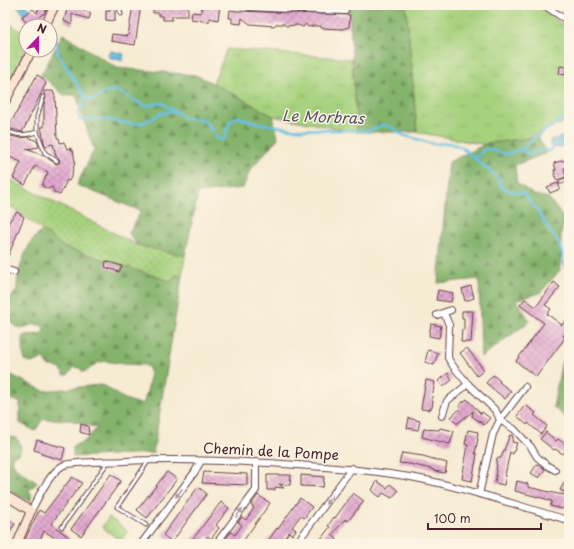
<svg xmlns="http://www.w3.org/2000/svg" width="574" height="549" font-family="'Playpen Sans',sans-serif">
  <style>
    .grass { fill: url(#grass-tufts); stroke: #787854 }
    .forest { fill: url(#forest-firs); stroke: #67694c }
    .park { fill: url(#park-dots); stroke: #787854 }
    .pitch { fill: #a6d17d; stroke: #787854 }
    .water { fill: url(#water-rules); stroke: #597088 }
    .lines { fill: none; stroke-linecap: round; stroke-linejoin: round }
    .stream { stroke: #68c2e5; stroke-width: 2.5 }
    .building { fill: url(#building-cross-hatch) }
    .lane-casing { stroke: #643e44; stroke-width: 5 }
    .street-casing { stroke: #643e44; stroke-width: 8 }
    .secondary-casing { stroke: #643e44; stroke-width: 10 }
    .lane { stroke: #fff; stroke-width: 3 }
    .street { stroke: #fff; stroke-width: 6 }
    .secondary { stroke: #fce5d0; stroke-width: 8 }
    .oneway { fill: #ae9aa0 }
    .labels { text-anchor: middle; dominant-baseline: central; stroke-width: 3; stroke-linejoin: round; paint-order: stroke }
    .street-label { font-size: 14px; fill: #4a1f2b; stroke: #fcf5e5 }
    .water-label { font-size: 15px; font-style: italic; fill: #535063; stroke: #fcf5e5 }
  </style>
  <defs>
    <pattern id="grass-tufts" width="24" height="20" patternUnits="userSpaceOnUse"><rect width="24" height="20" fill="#a6d17d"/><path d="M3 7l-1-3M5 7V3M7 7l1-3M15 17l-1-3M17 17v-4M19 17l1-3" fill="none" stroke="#90b36c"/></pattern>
    <pattern id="forest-firs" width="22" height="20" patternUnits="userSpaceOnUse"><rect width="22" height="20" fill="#84b36c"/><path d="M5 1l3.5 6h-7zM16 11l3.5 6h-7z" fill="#6e9159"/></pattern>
    <pattern id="park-dots" width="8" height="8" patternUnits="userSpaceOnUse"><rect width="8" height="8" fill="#a6d17d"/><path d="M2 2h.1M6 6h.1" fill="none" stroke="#90b36c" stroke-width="1.8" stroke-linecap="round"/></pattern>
    <pattern id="water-rules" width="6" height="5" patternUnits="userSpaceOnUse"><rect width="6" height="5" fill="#68c2e5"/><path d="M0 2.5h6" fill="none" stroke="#5ca6c5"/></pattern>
    <pattern id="building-cross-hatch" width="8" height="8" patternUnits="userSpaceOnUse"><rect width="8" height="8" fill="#e3aad1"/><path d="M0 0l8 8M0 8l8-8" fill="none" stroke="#ba8aaa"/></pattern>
  </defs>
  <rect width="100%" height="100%" fill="#fcf5e5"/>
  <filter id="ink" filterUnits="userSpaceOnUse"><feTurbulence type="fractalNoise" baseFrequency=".025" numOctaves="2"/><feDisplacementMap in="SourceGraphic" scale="8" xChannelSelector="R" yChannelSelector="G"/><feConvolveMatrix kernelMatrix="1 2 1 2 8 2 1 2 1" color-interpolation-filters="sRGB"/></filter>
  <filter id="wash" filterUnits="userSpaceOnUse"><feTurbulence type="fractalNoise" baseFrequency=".012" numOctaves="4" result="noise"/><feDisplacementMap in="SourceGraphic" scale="16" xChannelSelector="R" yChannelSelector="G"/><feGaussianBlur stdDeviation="0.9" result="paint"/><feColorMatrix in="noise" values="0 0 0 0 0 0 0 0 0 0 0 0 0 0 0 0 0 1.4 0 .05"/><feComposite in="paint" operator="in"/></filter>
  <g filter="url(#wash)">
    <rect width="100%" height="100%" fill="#f6ebd3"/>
    <g class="grass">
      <polygon points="406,5 537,5 569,30 569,101 567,121 503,148 417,132"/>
      <polygon points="5,21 26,35 26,49 5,88"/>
      <polygon points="227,49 352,59 357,132 273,116 213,83"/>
    </g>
    <g class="forest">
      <polygon points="383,5 406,5 417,132 357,132 349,7"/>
      <polygon points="63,34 117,68 195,75 213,83 273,116 278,138 250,170 243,188 198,193 185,256 137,245 129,233 141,211 77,185 94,150 76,95 64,95 41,75"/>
      <polygon points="538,137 547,153 515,165 517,183 534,195 549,198 565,221 561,233 560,270 540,293 516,300 530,321 481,357 479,279 438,283 449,162 488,143"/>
      <path d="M 43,231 L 64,247 L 171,281 L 175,275 L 182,276 L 153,453 L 73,457 L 73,446 L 85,441 L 97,428 L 71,420 L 43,419 L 35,431 L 20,423 L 20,402 L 5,398 L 5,372 L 44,391 L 99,385 C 109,386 112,392 119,396 C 127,400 133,402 141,404 L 144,402 L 149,384 L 150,369 L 145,365 L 123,364 L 105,361 L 97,363 L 88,370 L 83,372 L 80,368 L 74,367 L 70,373 L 67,375 L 64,375 L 61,369 L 53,366 L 48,366 L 45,359 L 42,359 L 31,363 L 25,360 L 23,353 L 23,336 L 26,335 L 41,334 L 44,330 L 44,327 C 34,319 22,333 13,325 C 11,323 9,319 7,317 L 5,316 C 5,305 7,298 17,291 C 16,274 27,238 43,231 Z"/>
      <polygon points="569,357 569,420 553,407 562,361"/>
      <path d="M 12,437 C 19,439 20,442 21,449 L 18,454 L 12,456 C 11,470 28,475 37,483 L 29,490 L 31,494 L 31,500 L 29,501 L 5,489 L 5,438 Z"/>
    </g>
    <polygon class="park" points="5,177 137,245 185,256 182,276 175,275 171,281 64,247 5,202"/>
    <polygon class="pitch" points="109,517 128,531 121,541 102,527"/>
    <g class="water">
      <polygon points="17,5 26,5 41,22 38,26 32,26"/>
      <polygon points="111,51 124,54 122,61 109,57 108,54"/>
      <polygon points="567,136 569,137 569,146 552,148 550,144 550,140"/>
    </g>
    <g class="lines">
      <g class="stream">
        <polyline points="50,27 55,33 58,54 86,98 92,100 105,93 116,90 135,101 146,106 162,103 185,118 199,119 206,122 214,135 220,140 224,139 230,121 237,117 258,123 292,129 368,131 382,125 389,126 403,135 433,144 449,143 461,147 498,178 502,188 510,191 523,193 537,210 547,227 559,243 564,263 569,272"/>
        <path d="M 86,98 L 84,101 L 78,114 L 80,119 C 85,121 92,119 98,119 C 113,119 130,127 145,122 C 156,118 160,110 173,112"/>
        <polyline points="522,150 528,143 565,116"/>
        <path d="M 475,158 C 478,156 481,151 485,149 C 492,146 503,161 518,149 L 530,154 L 541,150 L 550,151 L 552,148"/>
      </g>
    </g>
    <g id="blocks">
      <g class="building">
        <polygon points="39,5 49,5 44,14 43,14 28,26 22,16 33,9 37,13"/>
        <polygon points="68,5 72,5 72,6 78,9 85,9 84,11 91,13 89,19 72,14 72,25 64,21"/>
        <polygon points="110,5 115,5 115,21 106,20 106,10 110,10"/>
        <polygon points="133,5 141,5 135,45 111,41 112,34 128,36"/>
        <polygon points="153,5 188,6 188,16 172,16 172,20 163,20 163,16 159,16 159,13 153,13"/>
        <polygon points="202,5 220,5 218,20 209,18 209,22 191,19 192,12 201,13"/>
        <polygon points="230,10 237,11 350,15 349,27 342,29 321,28 321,26 313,26 308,27 306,24 303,27 298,25 286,26 284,24 276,24 274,26 250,24 242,18 241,24 232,23 232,18 229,18"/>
        <polygon points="560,66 566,67 565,75 559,74"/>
        <polygon points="37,75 41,77 46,83 27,123 22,132 8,128"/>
        <polygon points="44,91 53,91 55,96 57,138 59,138 60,143 64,142 67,149 71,148 71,150 73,150 75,162 72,173 73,173 69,181 67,180 60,195 54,192 52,187 48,189 42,186 48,172 35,166 25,185 13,178 21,162 5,155 5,141 11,136 20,138 28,137 37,141 39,147 26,149 45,156 56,164 60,162 59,159 56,156 53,144 45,146 44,142 41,127 44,127 44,104 46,97 44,94"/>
        <polygon points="565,160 567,167 564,168 566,177 556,180 554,170 556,170 554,163"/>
        <polygon points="558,183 560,189 550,193 547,187"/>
        <polygon points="17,212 24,217 5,264 5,231 10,220"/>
        <polygon points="106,261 122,266 119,272 105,267"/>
        <polygon points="554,282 560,287 545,305 551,309 547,314 562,325 569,316 569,327 563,336 565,338 536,377 516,361 544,323 520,305 525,299 536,307"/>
        <polygon points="471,286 474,298 465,301 462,289"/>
        <polygon points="438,290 453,293 451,302 436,300"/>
        <polygon points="462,311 473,311 471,342 461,342 462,329 464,330 464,318 462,318"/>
        <polygon points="431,324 441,326 439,338 429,336"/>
        <polygon points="467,348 484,370 477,376 460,353"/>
        <polygon points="428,350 438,353 434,365 425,362"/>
        <polygon points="448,373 452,380 443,387 438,381"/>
        <polygon points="493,375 500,381 499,382 511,391 505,399 486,383"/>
        <polygon points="426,380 435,382 432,397 432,401 433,401 432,408 430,408 430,410 421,409"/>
        <polygon points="467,399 481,414 482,412 490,418 484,425 472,416 473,411 458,423 456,423 451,417 461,408 459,405"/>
        <polygon points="525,405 536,413 534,415 547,426 541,434 528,423 527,425 517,416"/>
        <polygon points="409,418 420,421 418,430 407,428"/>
        <polygon points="81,424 88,426 89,435 80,432"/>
        <polygon points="440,428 454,431 450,444 422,437 424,429 439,430"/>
        <polygon points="468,430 478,432 477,439 478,439 475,454 477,454 472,481 462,479 468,445 465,444"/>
        <polygon points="546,432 556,441 558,439 569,447 563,454 555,449 554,450 540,439"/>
        <polygon points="510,435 513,436 512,442 517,443 513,454 510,452 505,475 506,475 504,485 495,483 497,470 496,469 497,465 496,464 497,458 501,458"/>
        <polygon points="37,440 65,448 62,460 41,454 41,452 34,450"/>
        <polygon points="402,453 423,456 447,463 445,473 434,471 434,470 431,469 410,464 399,463"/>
        <polygon points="537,464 545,469 539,478 531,473"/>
        <polygon points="167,472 177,479 147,518 137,510"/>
        <polygon points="204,472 247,474 247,485 202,483"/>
        <polygon points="111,474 121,481 81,536 71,529"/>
        <polygon points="569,474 569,494 560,490"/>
        <polygon points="267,475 291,475 290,485 279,484 284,488 275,487 275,490 267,490"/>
        <polygon points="301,475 324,477 323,487 301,486"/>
        <polygon points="72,477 82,483 51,524 69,537 65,544 44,531 38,544 23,544 39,510 44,513"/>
        <polygon points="377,481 387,488 390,484 395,488 398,491 392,498 383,493 380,497 375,493 372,490"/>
        <polygon points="517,481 528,484 528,487 558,494 566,495 563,509 550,506 552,501 546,500 546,499 515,491"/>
        <polygon points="198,487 206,493 206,495 172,542 163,535"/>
        <polygon points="353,493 364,501 348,521 345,519 332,535 337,539 333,544 317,544 330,527 328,526 334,517 335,518"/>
        <polygon points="258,495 270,503 241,544 228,544 230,541 226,538 231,532 235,535 242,525 238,522 242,517 246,520 254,508 251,505"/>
        <polygon points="300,498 312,507 304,518 301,515 292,527 296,530 292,535 289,532 280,544 266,544 277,528 278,529"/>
        <polygon points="221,502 229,508 216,525 219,528 211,539 208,536 201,544 189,544"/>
        <polygon points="5,517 15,524 5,537"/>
      </g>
    </g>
  </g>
  <g filter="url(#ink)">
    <use href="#blocks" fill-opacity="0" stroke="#643e44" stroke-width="1"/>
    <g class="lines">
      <g class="lane-casing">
        <g id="lane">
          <polyline points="118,5 121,14"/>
          <polyline points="43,97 37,117 37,132 45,153 57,161"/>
          <path d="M 5,130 C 18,136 23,136 37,132"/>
          <polyline points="561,182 569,179"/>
          <polyline points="146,525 117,507 149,460"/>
          <polyline points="62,527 108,462"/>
          <polyline points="50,544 51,543"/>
        </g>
      </g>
      <g class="street-casing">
        <g id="street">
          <polyline points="80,5 83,5"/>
          <polyline points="248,5 249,7 290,9 290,6"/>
          <polyline points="544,5 569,22"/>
          <polyline points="290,9 345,11"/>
          <polyline points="5,269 14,272"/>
          <polyline points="444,313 449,325 448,358 453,366 468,384 496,411 500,420 514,429 531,447 537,457 548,466 555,470"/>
          <polyline points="437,315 451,310"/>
          <polyline points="442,416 447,401 468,384"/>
          <polyline points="479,494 493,434 500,420 525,387"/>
          <path d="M 31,511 C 38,498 49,474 62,466 C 71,461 112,462 125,461 C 182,458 240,461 297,465 C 339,468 380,471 421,479 C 469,489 516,505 564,519"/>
          <polyline points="141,544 194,473 201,461"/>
          <polyline points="216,544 256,490 256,462"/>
          <polyline points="296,544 352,468"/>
        </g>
      </g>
      <g class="secondary-casing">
        <g id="secondary">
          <polyline points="45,26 55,5"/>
          <polyline points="5,102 32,50"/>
          <polyline points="5,495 31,511 17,544"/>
        </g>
      </g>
      <use href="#lane" class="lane"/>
      <use href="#street" class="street"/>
      <use href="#secondary" class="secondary"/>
    </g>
    <defs><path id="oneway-solid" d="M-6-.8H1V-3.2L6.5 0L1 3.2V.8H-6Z"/></defs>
    <g class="oneway">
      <use href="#oneway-solid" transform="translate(179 493) rotate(127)"/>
      <use href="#oneway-solid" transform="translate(329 500) rotate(127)"/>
      <use href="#oneway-solid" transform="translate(239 513) rotate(-54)"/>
    </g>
  </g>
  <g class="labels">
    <g class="street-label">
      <text transform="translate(271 451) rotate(3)">Chemin de la Pompe</text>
    </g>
    <g class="water-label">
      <text transform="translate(323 116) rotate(2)">Le Morbras</text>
    </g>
  </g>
  <rect width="574" height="549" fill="none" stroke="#fcf5e5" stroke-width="20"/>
  <g transform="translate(38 38) rotate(22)"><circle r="19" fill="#fcf5e5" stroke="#b59f9b"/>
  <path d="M0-3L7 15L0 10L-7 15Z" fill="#b5179e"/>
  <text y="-6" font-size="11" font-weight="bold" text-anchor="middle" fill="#4a1f2b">N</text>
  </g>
  <path d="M428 523v6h113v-6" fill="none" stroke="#4a1f2b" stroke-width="2"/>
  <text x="434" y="523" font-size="12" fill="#4a1f2b" stroke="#fcf5e5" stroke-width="3" paint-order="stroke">100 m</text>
</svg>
